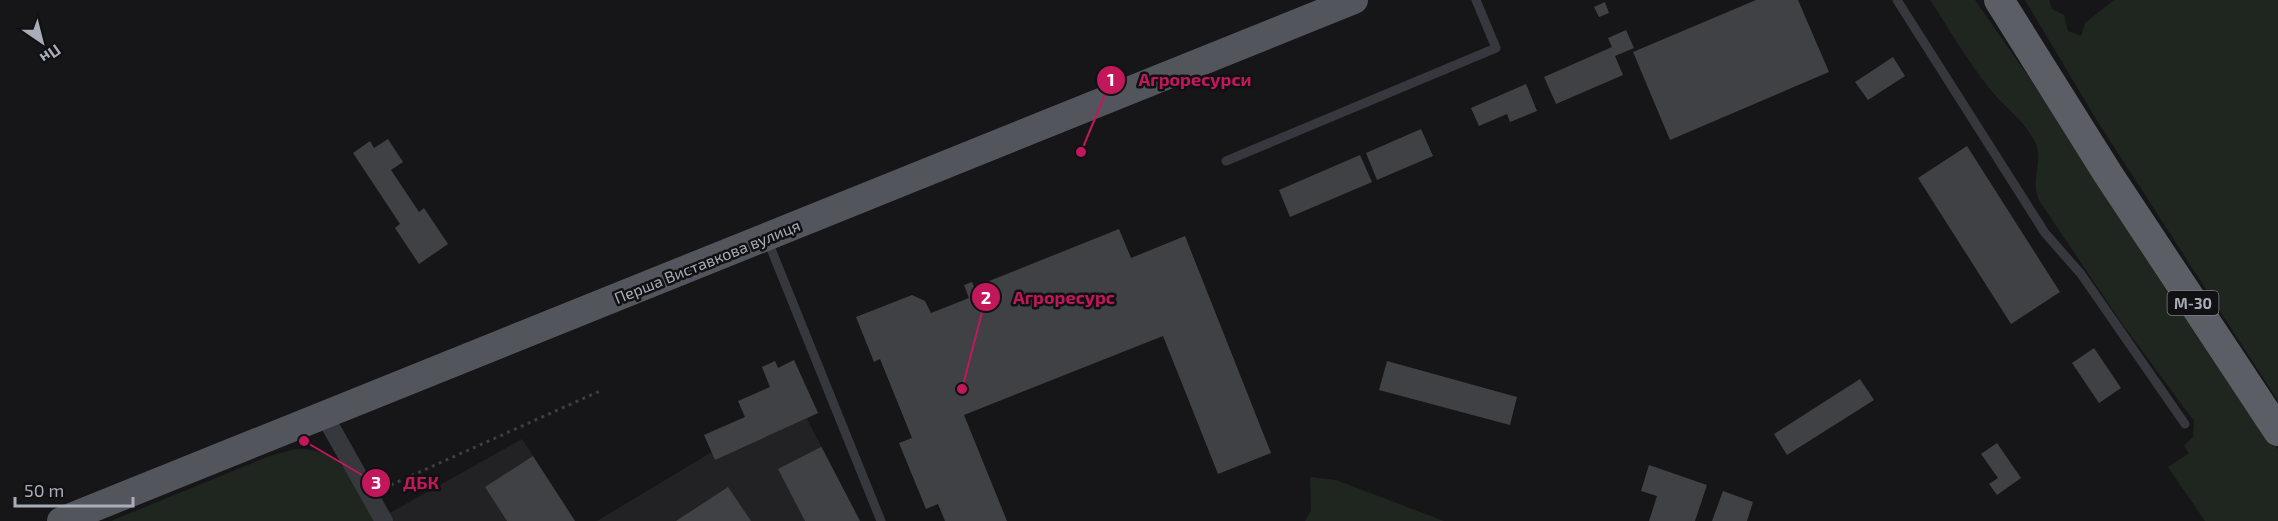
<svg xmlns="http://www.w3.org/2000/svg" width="2278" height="521" font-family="'Exo 2',sans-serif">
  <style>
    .built { fill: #222225 }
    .green { fill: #1e261f }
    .building { fill: #404145 }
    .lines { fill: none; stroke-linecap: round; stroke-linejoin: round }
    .path { stroke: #3d3f44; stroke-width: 3; stroke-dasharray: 3 4.5; stroke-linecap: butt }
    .service { stroke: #37383d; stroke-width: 9 }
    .minor { stroke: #37383d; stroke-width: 18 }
    .primary { stroke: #53555c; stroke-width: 28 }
    .trunk { stroke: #5b5e65; stroke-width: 30 }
    .labels { text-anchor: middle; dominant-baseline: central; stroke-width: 5; stroke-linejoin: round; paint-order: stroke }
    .shield { fill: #111113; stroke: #7b7e86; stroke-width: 1.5 }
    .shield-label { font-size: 15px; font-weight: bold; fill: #a8adb8 }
    .street-label { font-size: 16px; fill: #a8adb8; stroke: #111113 }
    .leader { fill: none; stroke: #c2185b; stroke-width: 2 }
    .callout-dot { fill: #c2185b; stroke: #111113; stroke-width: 2 }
    .mark-label { font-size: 18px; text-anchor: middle; font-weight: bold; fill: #fff }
    .callout-label { font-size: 18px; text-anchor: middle; font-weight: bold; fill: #c2185b; stroke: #111113; stroke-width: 5; stroke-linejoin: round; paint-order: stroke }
  </style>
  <rect width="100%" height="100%" fill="#161618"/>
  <g class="built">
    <polygon points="794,360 818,413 807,419 860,521 597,521 712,452 704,435 745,417 738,401 770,387 762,367 775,361 778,368"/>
    <polygon points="522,439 575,521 392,521 388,514"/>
  </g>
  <g class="green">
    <path d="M 1930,0 L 1975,0 L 2051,109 L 2278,449 L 2278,521 L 2205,521 L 2168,467 L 2189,453 L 2184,446 L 2193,437 L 2194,421 L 2123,325 L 2040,202 C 2028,179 2046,161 2034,140 C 2023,119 2003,106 1989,88 C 1967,60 1949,29 1930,0 Z"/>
    <polygon points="2025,0 2049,0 2052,9 2064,15 2068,31 2081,36 2085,23 2114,0 2278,0 2278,401 2096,119"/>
    <path d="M 295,449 C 346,448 354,483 376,521 L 111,521 L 267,457 Z"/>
    <polygon points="1310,477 1336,480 1444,521 1305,521 1311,511"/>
  </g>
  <g class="building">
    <polygon points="1756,0 1798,0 1829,72 1670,140 1633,52"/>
    <polygon points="1605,2 1609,13 1599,17 1594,7"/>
    <polygon points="1626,30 1634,48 1615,56 1623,75 1556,104 1544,77 1612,47 1608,38"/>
    <polygon points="1893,57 1905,76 1868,100 1855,82"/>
    <polygon points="1526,84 1537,111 1510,122 1507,114 1479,126 1471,108"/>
    <polygon points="1421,129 1433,156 1377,180 1366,153"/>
    <polygon points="388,139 403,162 391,170 419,212 424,208 448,244 419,264 395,228 400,224 353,153 370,141 374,148"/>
    <polygon points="1967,146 2060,292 2011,324 1918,178"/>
    <polygon points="1360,155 1372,182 1290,217 1279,190"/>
    <polygon points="1119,229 1131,258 1185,236 1271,453 1218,474 1163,336 964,415 1007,521 945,521 938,504 926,509 899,443 912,438 880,359 874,362 856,317 912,295 925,301 931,313 969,298 964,285 972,282 974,287"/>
    <polygon points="2094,348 2121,388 2099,403 2072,363"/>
    <polygon points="794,360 818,413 715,460 704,435 745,417 738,401 770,387 762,367 775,361 778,368"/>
    <polygon points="1387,361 1517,397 1510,425 1379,390"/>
    <polygon points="1860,379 1874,400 1787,455 1774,434"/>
    <polygon points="1997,443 2021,478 1997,495 1989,484 1998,478 1981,454"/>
    <polygon points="821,447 822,448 860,521 805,521 778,469"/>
    <polygon points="533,456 575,521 507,521 485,487"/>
    <polygon points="1649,465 1707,485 1695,521 1649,521 1657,496 1641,491"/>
    <polygon points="728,487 751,521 676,521"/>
    <polygon points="1723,491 1753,502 1747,521 1712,521"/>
  </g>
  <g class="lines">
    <polyline class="path" points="384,488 600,391"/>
    <g class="service">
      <polyline points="1897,0 2045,233 2081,274 2185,424"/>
      <polyline points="1226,161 1496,48 1476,0"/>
      <polyline points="767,239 881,521"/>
    </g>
    <polyline class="minor" points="324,415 384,521"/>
    <polyline class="primary" points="61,521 1354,0"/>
    <polyline class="trunk" points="1999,0 2108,174 2278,431"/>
  </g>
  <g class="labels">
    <rect class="shield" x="2167.5" y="291" width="51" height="24" rx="4.5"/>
    <g class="shield-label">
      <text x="2193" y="303">М-30</text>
    </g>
    <g class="street-label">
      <text transform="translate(707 261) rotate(-22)">Перша Виставкова вулиця</text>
    </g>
  </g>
  <path class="leader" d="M1081 152L1111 80M962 389L986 297M304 441L376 483"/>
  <g class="callout-dot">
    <circle cx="1081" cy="152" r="6"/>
    <circle cx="962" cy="389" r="6"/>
    <circle cx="304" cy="441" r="6"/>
    <circle cx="1111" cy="80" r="15"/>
    <circle cx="986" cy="297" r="15"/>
    <circle cx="376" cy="483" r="15"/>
  </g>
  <g class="mark-label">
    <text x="1111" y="86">1</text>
    <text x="986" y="304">2</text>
    <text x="376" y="489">3</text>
  </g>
  <g class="callout-label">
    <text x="1195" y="86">Агроресурси</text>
    <text x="1064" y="304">Агроресурс</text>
    <text x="421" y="489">ДБК</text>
  </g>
  <g transform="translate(42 42) rotate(145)" stroke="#111113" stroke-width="4.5" paint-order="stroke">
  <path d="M0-4.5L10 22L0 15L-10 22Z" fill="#a8adb8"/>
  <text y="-9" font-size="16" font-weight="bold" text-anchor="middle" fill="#a8adb8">Пн</text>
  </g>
  <path d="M15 497v9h118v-9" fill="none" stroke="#a8adb8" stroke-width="3"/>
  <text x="24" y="497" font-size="18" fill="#a8adb8" stroke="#111113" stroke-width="4.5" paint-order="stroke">50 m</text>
</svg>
